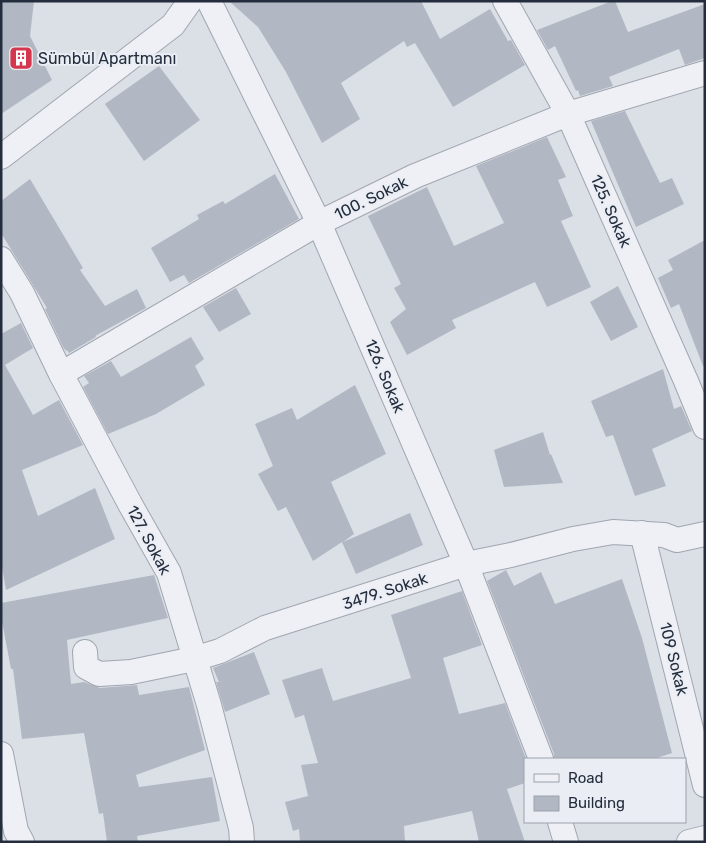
<svg xmlns="http://www.w3.org/2000/svg" width="706" height="843" font-family="Rubik,sans-serif">
  <style>
    .building { fill: #b2b8c3 }
    .lines { fill: none; stroke-linecap: round; stroke-linejoin: round }
    .street-casing { stroke: #a0a6b0; stroke-width: 26 }
    .street { stroke: #eef0f5; stroke-width: 24 }
    .labels { text-anchor: middle; dominant-baseline: central; stroke-width: 4; stroke-linejoin: round; paint-order: stroke }
    .poi-label { font-size: 16px; fill: #242d3d; stroke: #eaeef4; text-anchor: start }
    .street-label { font-size: 16px; fill: #242d3d; stroke: #eaeef4 }
  </style>
  <rect width="100%" height="100%" fill="#dbdfe6"/>
  <g class="building">
    <polygon points="1,1 34,1 30,36 52,80 1,114"/>
    <polygon points="229,1 421,1 440,39 490,9 508,41 511,40 525,65 453,107 415,43 407,47 404,41 341,83 360,119 322,143 286,72 258,27"/>
    <polygon points="612,1 615,1 628,32 705,4 705,58 685,65 679,49 609,77 613,86 580,96 578,90 576,91 555,46 548,50 537,30"/>
    <polygon points="159,66 200,120 144,161 105,104"/>
    <polygon points="625,111 660,183 672,178 684,204 636,227 591,121"/>
    <polygon points="547,137 566,177 558,180 573,216 561,221 591,287 547,307 535,282 452,320 456,328 407,355 390,322 406,309 394,288 401,284 368,216 427,187 454,246 504,223 476,166"/>
    <polygon points="275,174 299,219 189,283 184,275 170,282 151,248 199,219 197,215 223,201 225,204"/>
    <polygon points="30,179 83,268 80,270 105,306 137,289 146,308 95,336 96,337 69,353 67,350 66,351 63,347 45,309 47,308 1,233 1,201"/>
    <polygon points="705,240 705,366 703,366 679,304 671,308 658,278 673,270 668,260"/>
    <polygon points="618,286 638,327 611,341 590,302"/>
    <polygon points="236,288 251,314 219,332 203,307"/>
    <polygon points="21,323 33,348 5,365 33,415 59,400 83,445 22,470 38,516 95,488 115,539 6,590 1,561 1,334"/>
    <polygon points="191,337 204,359 195,366 205,385 156,414 108,434 83,387 89,383 84,376 111,361 121,377"/>
    <polygon points="663,369 674,409 681,406 692,431 652,449 666,486 635,496 613,435 606,437 591,401"/>
    <polygon points="355,385 386,454 331,482 354,534 343,542 410,513 423,545 356,574 342,542 313,561 286,507 278,511 258,474 273,466 255,424 292,408 297,420"/>
    <polygon points="543,432 550,455 551,454 563,483 504,487 494,450"/>
    <polygon points="506,570 514,586 541,572 555,604 622,579 642,638 672,753 654,759 554,759 554,754 487,581"/>
    <polygon points="154,575 168,618 67,640 71,684 84,682 100,688 137,685 139,695 189,687 205,750 136,775 139,787 212,777 220,821 137,836 138,842 107,842 103,813 99,814 84,733 22,739 13,669 11,669 1,616 1,603"/>
    <polygon points="462,591 482,645 443,658 459,714 505,703 526,759 525,759 525,783 507,789 525,842 479,842 472,811 404,826 405,842 300,842 299,829 293,831 285,802 308,796 301,765 318,763 304,715 295,718 282,680 322,668 333,701 411,678 391,615"/>
    <polygon points="254,652 270,694 225,712 216,682 219,682 213,668"/>
  </g>
  <g class="lines">
    <g class="street-casing">
      <g id="street">
        <polyline points="209,1 319,223 466,564 541,759"/>
        <polyline points="505,1 568,114 686,381 705,427"/>
        <polyline points="1,157 173,25 190,1"/>
        <polyline points="1,259 22,293 61,374 130,504 169,573 209,705 241,828 242,842"/>
        <polyline points="61,374 319,223 415,176 568,114 705,73"/>
        <polyline points="642,533 705,785"/>
        <polyline points="85,652 86,667 99,674 131,672 194,659 220,651 265,628 466,564 511,555 573,539 613,532 664,535 677,540 705,534"/>
        <polyline points="1,754 16,831 22,842"/>
        <polyline points="560,822 566,842"/>
        <polyline points="689,842 705,838"/>
      </g>
    </g>
    <use href="#street" class="street"/>
  </g>
  <defs>
    <g id="building-square" transform="scale(1.25)"><rect x="-9" y="-9" width="18" height="18" rx="4" fill="#d4374d" stroke="#eaeef4"/><path d="M-4-6H4V6H1V3H-1V6H-4ZM-2.5-4.3h1.7v1.8h-1.7ZM.8-4.3h1.7v1.8H.8ZM-2.5-1h1.7V.8h-1.7ZM.8-1h1.7V.8H.8Z" fill="#fff"/></g>
  </defs>
  <g fill-rule="evenodd">
    <use href="#building-square" x="21" y="58"/>
  </g>
  <g class="labels">
    <g class="poi-label">
      <text x="38" y="58">Sümbül Apartmanı</text>
    </g>
    <g class="street-label">
      <text transform="translate(371 198) rotate(-26)">100. Sokak</text>
      <text transform="translate(611 211) rotate(66)">125. Sokak</text>
      <text transform="translate(385 376) rotate(67)">126. Sokak</text>
      <text transform="translate(149 540) rotate(62)">127. Sokak</text>
      <text transform="translate(385 591) rotate(-18)">3479. Sokak</text>
      <text transform="translate(674 659) rotate(76)">109 Sokak</text>
    </g>
  </g>
  <rect width="706" height="843" fill="none" stroke="#242d3d" stroke-width="5"/>
  <rect x="524" y="758" width="162" height="65" fill="#eaeef4" stroke="#9ba1ab"/>
  <rect x="534" y="774" width="25" height="8" fill="#eef0f5" stroke="#9ba1ab"/>
  <text x="568" y="783" font-size="15" fill="#242d3d">Road</text>
  <rect x="534" y="796" width="25" height="15" fill="#b2b8c3" stroke="#9ba1ab"/>
  <text x="568" y="808" font-size="15" fill="#242d3d">Building</text>
</svg>
